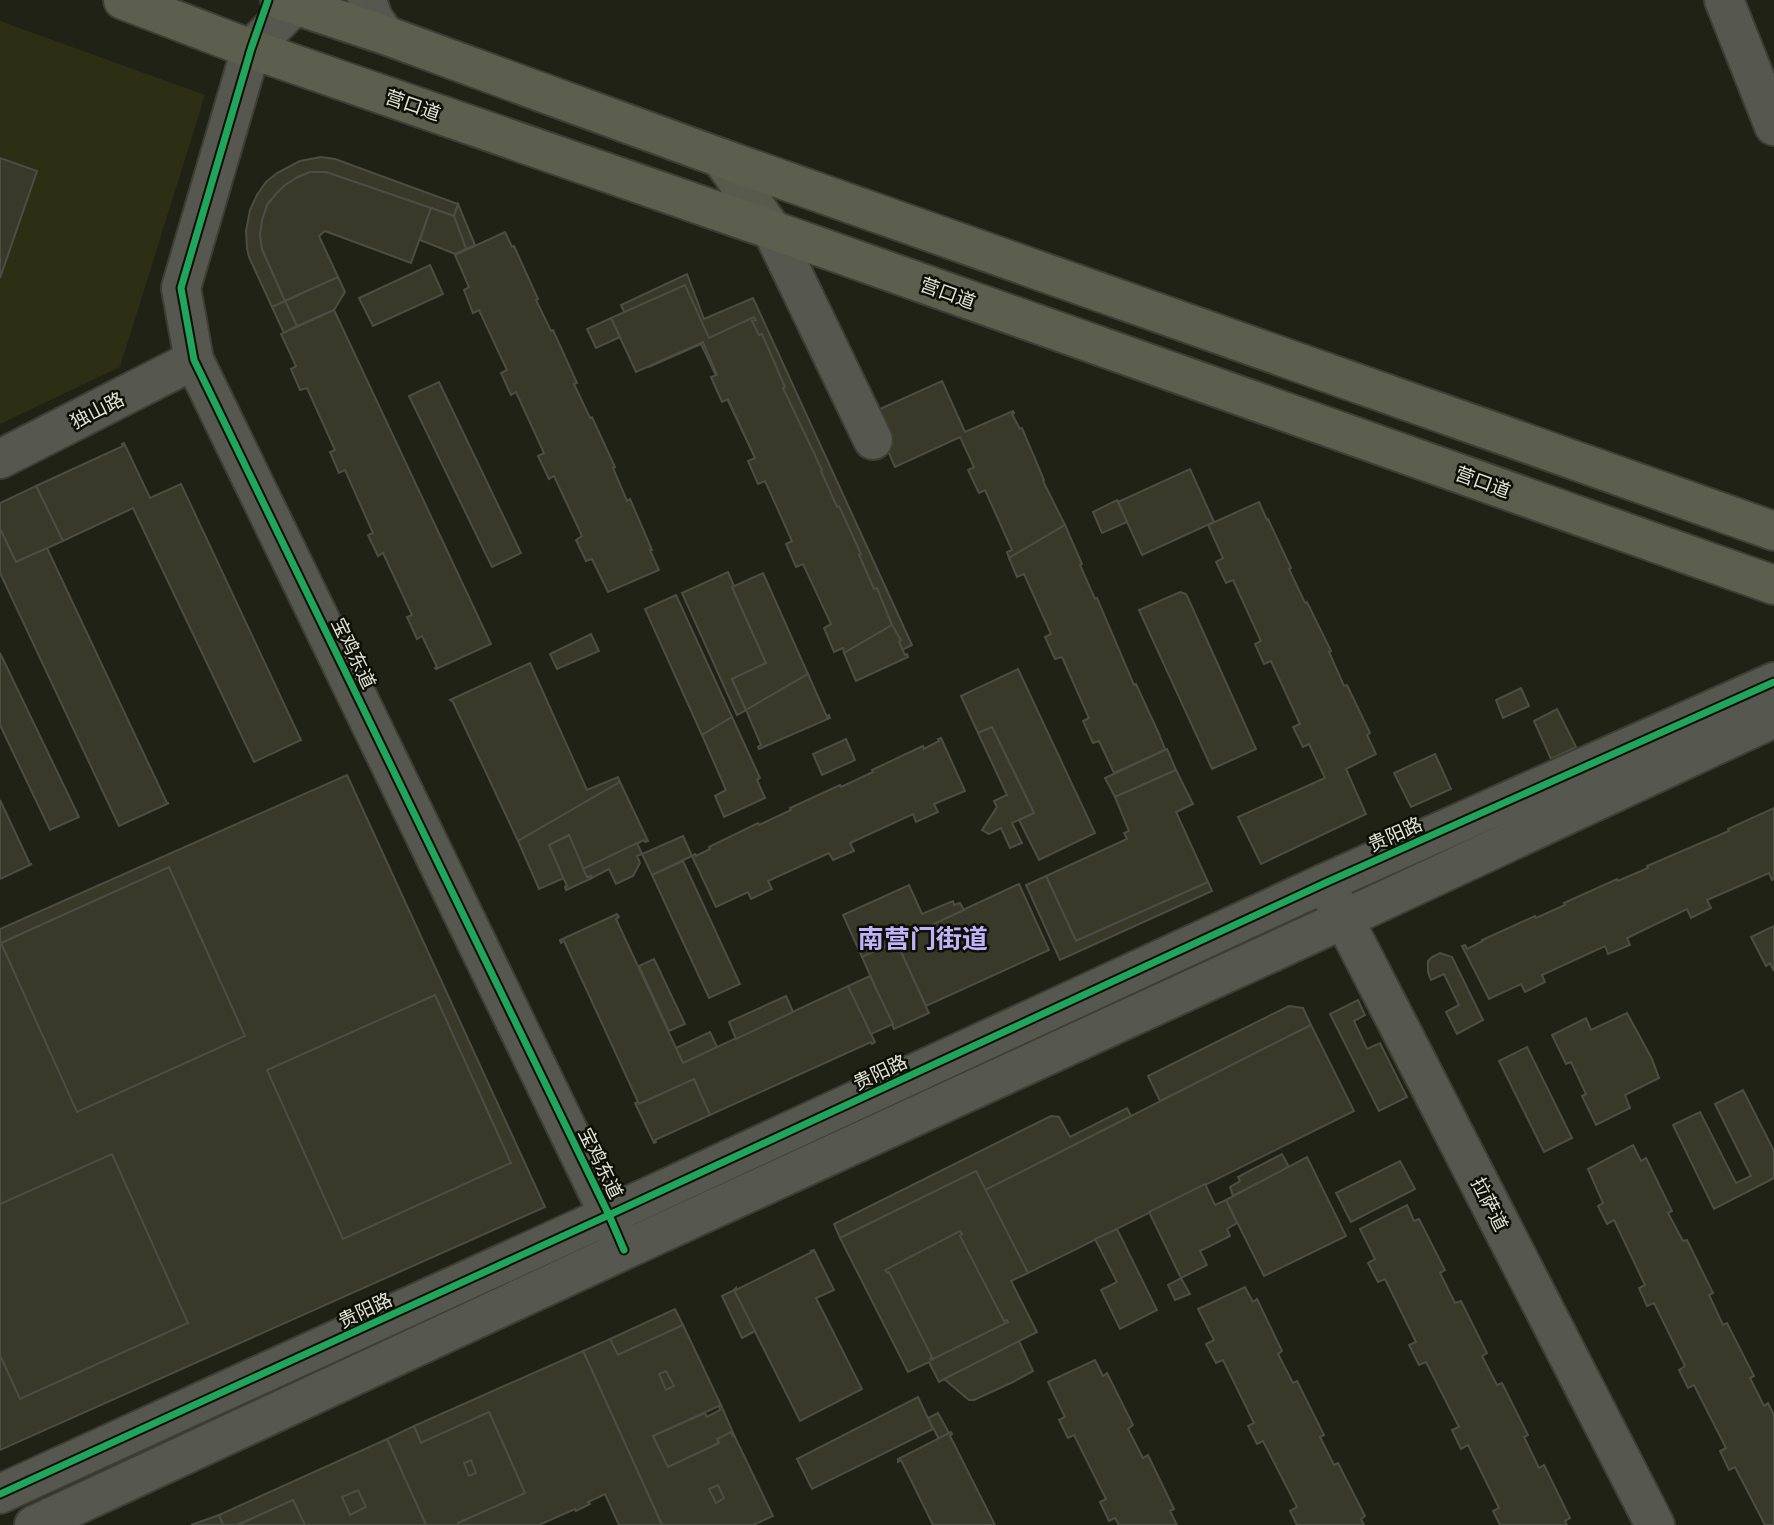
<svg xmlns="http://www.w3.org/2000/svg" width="1774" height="1525" font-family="Mulish,'Noto Sans SC',sans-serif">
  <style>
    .built { fill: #2c2f13 }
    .building { fill: #383929; stroke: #4c4e44; stroke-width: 2 }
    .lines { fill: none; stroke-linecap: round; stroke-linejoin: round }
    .minor-casing { stroke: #3d3e35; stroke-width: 42 }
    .tertiary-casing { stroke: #3d3e35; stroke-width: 42 }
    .secondary-casing { stroke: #3d3e35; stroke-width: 42 }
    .primary-casing { stroke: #3d3e35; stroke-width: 42 }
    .minor { stroke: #56574e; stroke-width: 38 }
    .tertiary { stroke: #56574e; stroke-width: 38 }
    .secondary { stroke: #595a4e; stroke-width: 38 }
    .primary { stroke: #5c5e4e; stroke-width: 38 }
    .cycleway-casing { stroke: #0e0f06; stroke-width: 11 }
    .cycleway { stroke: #20a55d; stroke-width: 7 }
    .labels { text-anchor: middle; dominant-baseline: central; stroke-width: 5; stroke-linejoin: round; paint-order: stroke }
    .street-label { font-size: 19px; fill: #e2e4d6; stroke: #0e0f06 }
    .district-label { font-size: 26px; font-weight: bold; fill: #c1b3fa; stroke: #0e0f06 }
  </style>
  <rect width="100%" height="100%" fill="#212216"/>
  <polygon class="built" points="0,21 205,95 120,367 0,424"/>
  <g class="building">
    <polygon points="321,157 335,159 458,204 454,216 326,172 310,172 298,177 285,185 276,194 267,205 262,221 260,235 262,249 285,301 272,307 249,257 247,248 246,231 250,210 257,195 266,182 277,173 300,161"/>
    <polygon points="0,158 37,171 0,278"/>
    <polygon points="310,172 326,172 431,208 411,263 325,231 319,236 338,277 285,301 262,249 260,235 262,221 267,205 276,194 285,185 298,177"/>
    <polygon points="458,204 475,245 466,249 454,216"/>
    <polygon points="431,208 454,216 466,249 455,254 420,240"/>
    <polygon points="505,232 512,247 514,246 538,299 536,300 551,331 553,330 577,383 574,384 590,418 592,417 615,467 613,468 627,501 630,499 652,550 650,550 659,570 608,592 592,559 586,561 576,540 582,536 554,476 549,479 538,456 544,453 516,392 511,395 501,373 507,370 479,310 473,313 464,290 469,287 455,255"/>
    <polygon points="430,265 443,294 373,326 359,298"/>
    <polygon points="687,274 704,319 753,298 912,645 857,672 701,344 649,367 621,305"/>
    <polygon points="338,277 345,292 334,310 297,326 285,301"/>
    <polygon points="685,285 709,338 754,317 756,320 752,321 759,335 762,334 785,387 783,388 822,470 821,471 837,507 839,506 861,554 859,555 874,589 877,588 892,625 844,653 843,648 834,652 824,628 831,624 803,564 796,567 786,544 792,541 765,481 758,484 748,461 755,458 728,399 722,402 711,377 717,375 703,342 636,372 611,318"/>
    <polygon points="285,301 297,326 284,333 272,307"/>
    <polygon points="334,310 491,644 436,669 435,668 437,667 422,636 417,639 407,617 412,615 383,553 378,556 368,535 373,533 345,470 339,473 330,452 335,450 307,388 300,390 291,369 296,366 281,334"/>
    <polygon points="611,318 620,337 596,348 587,329"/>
    <polygon points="942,381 965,432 1013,411 1014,413 1012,414 1020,429 1022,428 1044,480 1043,481 1065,525 1009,558 1007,552 1012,550 985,490 979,493 968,470 974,467 960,437 895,467 871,413"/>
    <polygon points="439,382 521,553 492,567 409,396"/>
    <polygon points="124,443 150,498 181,484 301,740 254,762 133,508 63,541 36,486 123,446 122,444"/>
    <polygon points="1190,469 1214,522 1142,555 1118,502"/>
    <polygon points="36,486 63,541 16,562 0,529 0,503"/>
    <polygon points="1117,500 1127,522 1102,533 1093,512"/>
    <polygon points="1259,502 1267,520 1268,519 1291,568 1289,569 1305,603 1307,602 1331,651 1329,652 1344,686 1347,685 1370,733 1367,735 1376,754 1346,769 1366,814 1261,864 1238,817 1325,778 1309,744 1303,747 1293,727 1300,724 1271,661 1264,664 1255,644 1261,641 1233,580 1226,583 1216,562 1223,558 1208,525"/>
    <polygon points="1065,525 1082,564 1080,565 1095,599 1097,598 1134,685 1136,684 1159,734 1165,749 1167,749 1114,773 1099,741 1093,743 1083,721 1089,718 1062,657 1055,659 1045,637 1051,634 1024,574 1017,577 1009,558"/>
    <polygon points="0,529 16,562 47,548 167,803 169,803 119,826 0,573"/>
    <polygon points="728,572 734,586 732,587 766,663 732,679 746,710 737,715 682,593"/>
    <polygon points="763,573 808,674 746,710 732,679 766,663 732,587"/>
    <polygon points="1180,592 1186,594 1188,598 1256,749 1212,769 1139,610"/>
    <polygon points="676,595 732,717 702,735 645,609"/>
    <polygon points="892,625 901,640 899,642 905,655 907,654 908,657 856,681 844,653"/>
    <polygon points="591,634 599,651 557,669 550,654"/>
    <polygon points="0,653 79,817 50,830 0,725"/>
    <polygon points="530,663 587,790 618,777 620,782 518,841 453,702 450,700"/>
    <polygon points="1018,669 1095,833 1039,860 1019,820 1034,813 992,727 978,733 961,696"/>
    <polygon points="808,674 827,717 829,715 830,718 759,749 758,747 761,745 746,710"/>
    <polygon points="1521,688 1529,706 1503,718 1496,700"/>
    <polygon points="1557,709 1576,747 1551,759 1534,721"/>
    <polygon points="732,717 760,778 757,780 765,798 724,817 715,796 726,790 702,735"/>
    <polygon points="992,727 1034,813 1012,823 1022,843 1010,848 1001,828 989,834 982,830 997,807 994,801 1007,795 978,733"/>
    <polygon points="941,738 965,791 934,804 938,812 916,822 913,814 850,843 854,851 833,860 829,853 768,881 772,889 751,899 748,892 716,907 692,856 695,854 696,856 710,849 709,847 758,823 759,825 791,810 790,808 840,785 841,787 873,772 872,770 923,746 924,749 939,741 938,739"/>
    <polygon points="846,739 855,760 822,775 813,754"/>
    <polygon points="1167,749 1176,770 1115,797 1105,778"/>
    <polygon points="1435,754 1451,789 1411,807 1394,773"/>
    <polygon points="1176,770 1193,804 1176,812 1208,882 1076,941 1046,876 1127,839 1124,833 1129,831 1115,797"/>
    <polygon points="347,775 545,1207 0,1450 0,929"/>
    <polygon points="620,782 648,841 645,842 644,840 583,869 569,835 549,845 564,878 539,889 518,841"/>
    <polygon points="0,800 30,864 32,864 0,879"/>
    <polygon points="1774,808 1774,879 1772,880 1769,873 1707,900 1711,908 1691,918 1687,909 1627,938 1630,945 1608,954 1605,946 1542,975 1545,982 1525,992 1521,984 1489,999 1462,946 1465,945 1467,949 1483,941 1482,940 1535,916 1536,918 1565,905 1564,903 1617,879 1618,881 1648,868 1647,866 1729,831 1728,829"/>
    <polygon points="569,835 587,877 591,876 592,878 566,890 565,887 567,886 549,845"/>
    <polygon points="683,836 692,856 652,875 642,854"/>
    <polygon points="637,843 642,854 637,856 640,863 633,876 616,884 609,869 592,878 591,876 587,877 583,869"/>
    <polygon points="683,861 740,984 709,998 652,875"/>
    <polygon points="169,867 245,1036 77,1112 1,943"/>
    <polygon points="1046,876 1076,941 1208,882 1212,891 1060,960 1026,885"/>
    <polygon points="1019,884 1049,950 926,1006 896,941"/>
    <polygon points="909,885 922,914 953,901 954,905 960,903 964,910 862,957 843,915"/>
    <polygon points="617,914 619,917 616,919 683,1063 848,986 875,1042 872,1044 871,1042 710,1115 694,1079 639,1104 564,941 561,943 560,940"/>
    <polygon points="1774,926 1774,971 1770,963 1766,966 1751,937"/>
    <polygon points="896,941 929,1013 894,1029 862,957"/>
    <polygon points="1440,953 1452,957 1483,1020 1457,1034 1446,1012 1459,1005 1444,974 1431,980 1428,972 1428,961 1432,957"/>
    <polygon points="654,959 685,1024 669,1031 639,966"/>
    <polygon points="870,976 893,1024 871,1034 848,986"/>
    <polygon points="435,995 511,1163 343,1239 267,1070"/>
    <polygon points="786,996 793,1012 736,1039 729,1022"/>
    <polygon points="1358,1000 1365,1015 1354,1021 1367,1049 1380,1043 1407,1097 1379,1111 1330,1014"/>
    <polygon points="1289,1006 1303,1008 1311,1025 1160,1101 1148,1076"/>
    <polygon points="1627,1013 1652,1059 1659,1078 1625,1095 1630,1108 1596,1125 1582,1096 1586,1094 1571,1062 1566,1064 1552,1035 1586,1018 1591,1030"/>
    <polygon points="1311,1025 1354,1111 1028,1273 985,1190"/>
    <polygon points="710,1032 717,1047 683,1063 676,1048"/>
    <polygon points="1527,1047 1572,1138 1544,1152 1499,1061"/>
    <polygon points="694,1079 710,1115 655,1140 656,1142 654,1143 635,1103 638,1102 639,1104"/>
    <polygon points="1743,1090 1774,1151 1774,1178 1714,1209 1673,1125 1700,1112 1736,1183 1751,1176 1715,1104"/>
    <polygon points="1127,1108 1131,1116 985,1190 976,1171 840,1238 834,1224 1051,1116 1059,1117 1070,1137"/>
    <polygon points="1633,1145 1641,1161 1646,1158 1672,1211 1668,1213 1683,1241 1687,1240 1713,1293 1709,1295 1723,1325 1727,1323 1754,1376 1750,1378 1764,1406 1768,1403 1774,1415 1774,1525 1765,1525 1735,1467 1729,1470 1720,1451 1726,1448 1694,1385 1688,1388 1679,1370 1685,1366 1654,1303 1647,1306 1639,1288 1645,1285 1614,1220 1607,1224 1598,1206 1603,1203 1588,1169"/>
    <polygon points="112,1154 188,1323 20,1399 0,1355 0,1204"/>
    <polygon points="1282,1154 1289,1167 1233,1196 1230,1187 1240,1181 1238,1177"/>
    <polygon points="1307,1157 1346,1236 1264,1276 1226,1200"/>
    <polygon points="1400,1161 1415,1189 1351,1222 1336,1193"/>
    <polygon points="976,1171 1028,1273 1011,1281 1037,1332 939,1382 929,1362 908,1372 840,1238"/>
    <polygon points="1205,1184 1215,1205 1226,1200 1237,1223 1227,1229 1230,1236 1200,1251 1207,1265 1181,1278 1149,1212"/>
    <polygon points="1407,1205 1414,1221 1419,1219 1445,1270 1440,1273 1455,1303 1461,1301 1487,1353 1482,1356 1497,1385 1502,1383 1528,1435 1524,1437 1539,1468 1544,1465 1570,1518 1565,1521 1567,1525 1500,1525 1493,1511 1499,1508 1468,1445 1461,1449 1452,1430 1459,1427 1426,1362 1419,1365 1409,1345 1416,1342 1385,1279 1378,1282 1368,1263 1375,1259 1360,1229"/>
    <polygon points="1117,1229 1157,1310 1120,1329 1101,1290 1117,1282 1095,1239"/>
    <polygon points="960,1231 962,1234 960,1236 1004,1321 1007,1320 1008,1322 931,1360 930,1359 932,1357 889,1272 887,1273 885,1270"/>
    <polygon points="814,1250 834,1290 816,1298 862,1389 800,1421 734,1290 736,1288 736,1290 812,1252 811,1251"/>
    <polygon points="1181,1278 1190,1294 1175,1300 1168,1285"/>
    <polygon points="1245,1287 1253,1302 1257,1299 1282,1351 1278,1354 1293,1383 1297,1381 1324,1435 1320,1437 1334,1465 1338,1463 1365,1516 1361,1519 1364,1525 1297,1525 1290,1511 1297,1507 1263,1441 1257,1444 1248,1426 1254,1423 1223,1360 1216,1363 1206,1344 1214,1340 1198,1309"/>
    <polygon points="734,1290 755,1331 742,1338 722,1296"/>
    <polygon points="675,1309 683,1325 618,1355 610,1339"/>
    <polygon points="683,1325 721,1405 653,1436 668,1467 719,1443 717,1439 731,1432 733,1436 734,1435 773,1516 753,1525 662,1525 583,1351 610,1339 618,1355"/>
    <polygon points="1019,1341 1033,1371 1013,1382 974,1400 969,1400 944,1379"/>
    <polygon points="583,1351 662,1525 619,1525 605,1494 588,1502 590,1504 576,1511 575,1509 539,1525 458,1525 458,1523 525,1493 489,1412 421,1443 414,1426"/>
    <polygon points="1095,1360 1103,1376 1107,1373 1133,1425 1128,1429 1143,1458 1148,1455 1174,1509 1170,1511 1177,1525 1119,1525 1115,1518 1109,1521 1100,1502 1106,1499 1074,1435 1068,1438 1059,1420 1065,1417 1048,1382"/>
    <polygon points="666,1371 674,1386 666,1390 659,1374"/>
    <polygon points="918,1397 933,1429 812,1489 797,1459"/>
    <polygon points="721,1405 734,1435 733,1436 731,1432 717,1439 719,1443 668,1467 653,1436 705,1413 707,1417 720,1410 719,1406"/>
    <polygon points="489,1412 525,1493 458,1523 458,1525 426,1525 387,1439 414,1426 421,1443"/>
    <polygon points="938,1413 949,1433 939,1439 928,1418"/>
    <polygon points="951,1432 952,1434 950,1436 995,1525 933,1525 901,1460 898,1462 898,1459"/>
    <polygon points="387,1439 426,1525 305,1525 293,1500 237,1525 223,1525 219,1515"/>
    <polygon points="471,1460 476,1473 469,1476 464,1463"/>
    <polygon points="718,1485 724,1498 716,1503 709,1489"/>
    <polygon points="358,1490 366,1507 350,1515 342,1497"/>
    <polygon points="293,1500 305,1525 238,1525"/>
    <polygon points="219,1515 223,1525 191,1525"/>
  </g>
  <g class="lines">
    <g class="minor-casing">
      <g id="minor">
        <polyline points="251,49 181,288 194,360 609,1215 622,1246"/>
        <polyline points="772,230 873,440"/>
        <polyline points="0,459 194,360"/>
      </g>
    </g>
    <g class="tertiary-casing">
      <g id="tertiary">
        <polyline points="367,0 373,18 385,35"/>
        <polyline points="1724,0 1774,126"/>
        <polyline points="251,49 295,5 303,0"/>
        <polyline points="1333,898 1655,1525"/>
        <polyline points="0,1494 609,1215 1325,883 1774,682"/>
        <polyline points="34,1525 624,1250 1344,919 1774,718"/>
      </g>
    </g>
    <g class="secondary-casing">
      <polyline id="secondary" points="721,158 772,230"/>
    </g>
    <g class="primary-casing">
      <g id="primary">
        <polyline points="123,0 251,49 772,230 1774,585"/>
        <polyline points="280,0 385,35 721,158 1774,531"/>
      </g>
    </g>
    <use href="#minor" class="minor"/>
    <use href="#tertiary" class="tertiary"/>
    <use href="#secondary" class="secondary"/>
    <use href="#primary" class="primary"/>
    <g class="cycleway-casing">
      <g id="cycleway">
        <polyline points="268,0 251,49 181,288 194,360 609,1215 624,1250"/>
        <polyline points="0,1494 609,1215 1325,883 1774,682"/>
      </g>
    </g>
    <use href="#cycleway" class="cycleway"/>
  </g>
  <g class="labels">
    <g class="street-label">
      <text transform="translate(413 105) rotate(19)">营口道</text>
      <text transform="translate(948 293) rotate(20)">营口道</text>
      <text transform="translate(97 410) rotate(-27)">独山路</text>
      <text transform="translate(1483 482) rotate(20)">营口道</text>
      <text transform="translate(354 653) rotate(64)">宝鸡东道</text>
      <text transform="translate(1395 834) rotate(-24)">贵阳路</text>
      <text transform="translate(880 1072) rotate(-25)">贵阳路</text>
      <text transform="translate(601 1163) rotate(64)">宝鸡东道</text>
      <text transform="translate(1490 1204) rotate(63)">拉萨道</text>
      <text transform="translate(365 1310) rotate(-25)">贵阳路</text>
    </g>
    <g class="district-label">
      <text x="923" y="938">南营门街道</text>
    </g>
  </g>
</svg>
